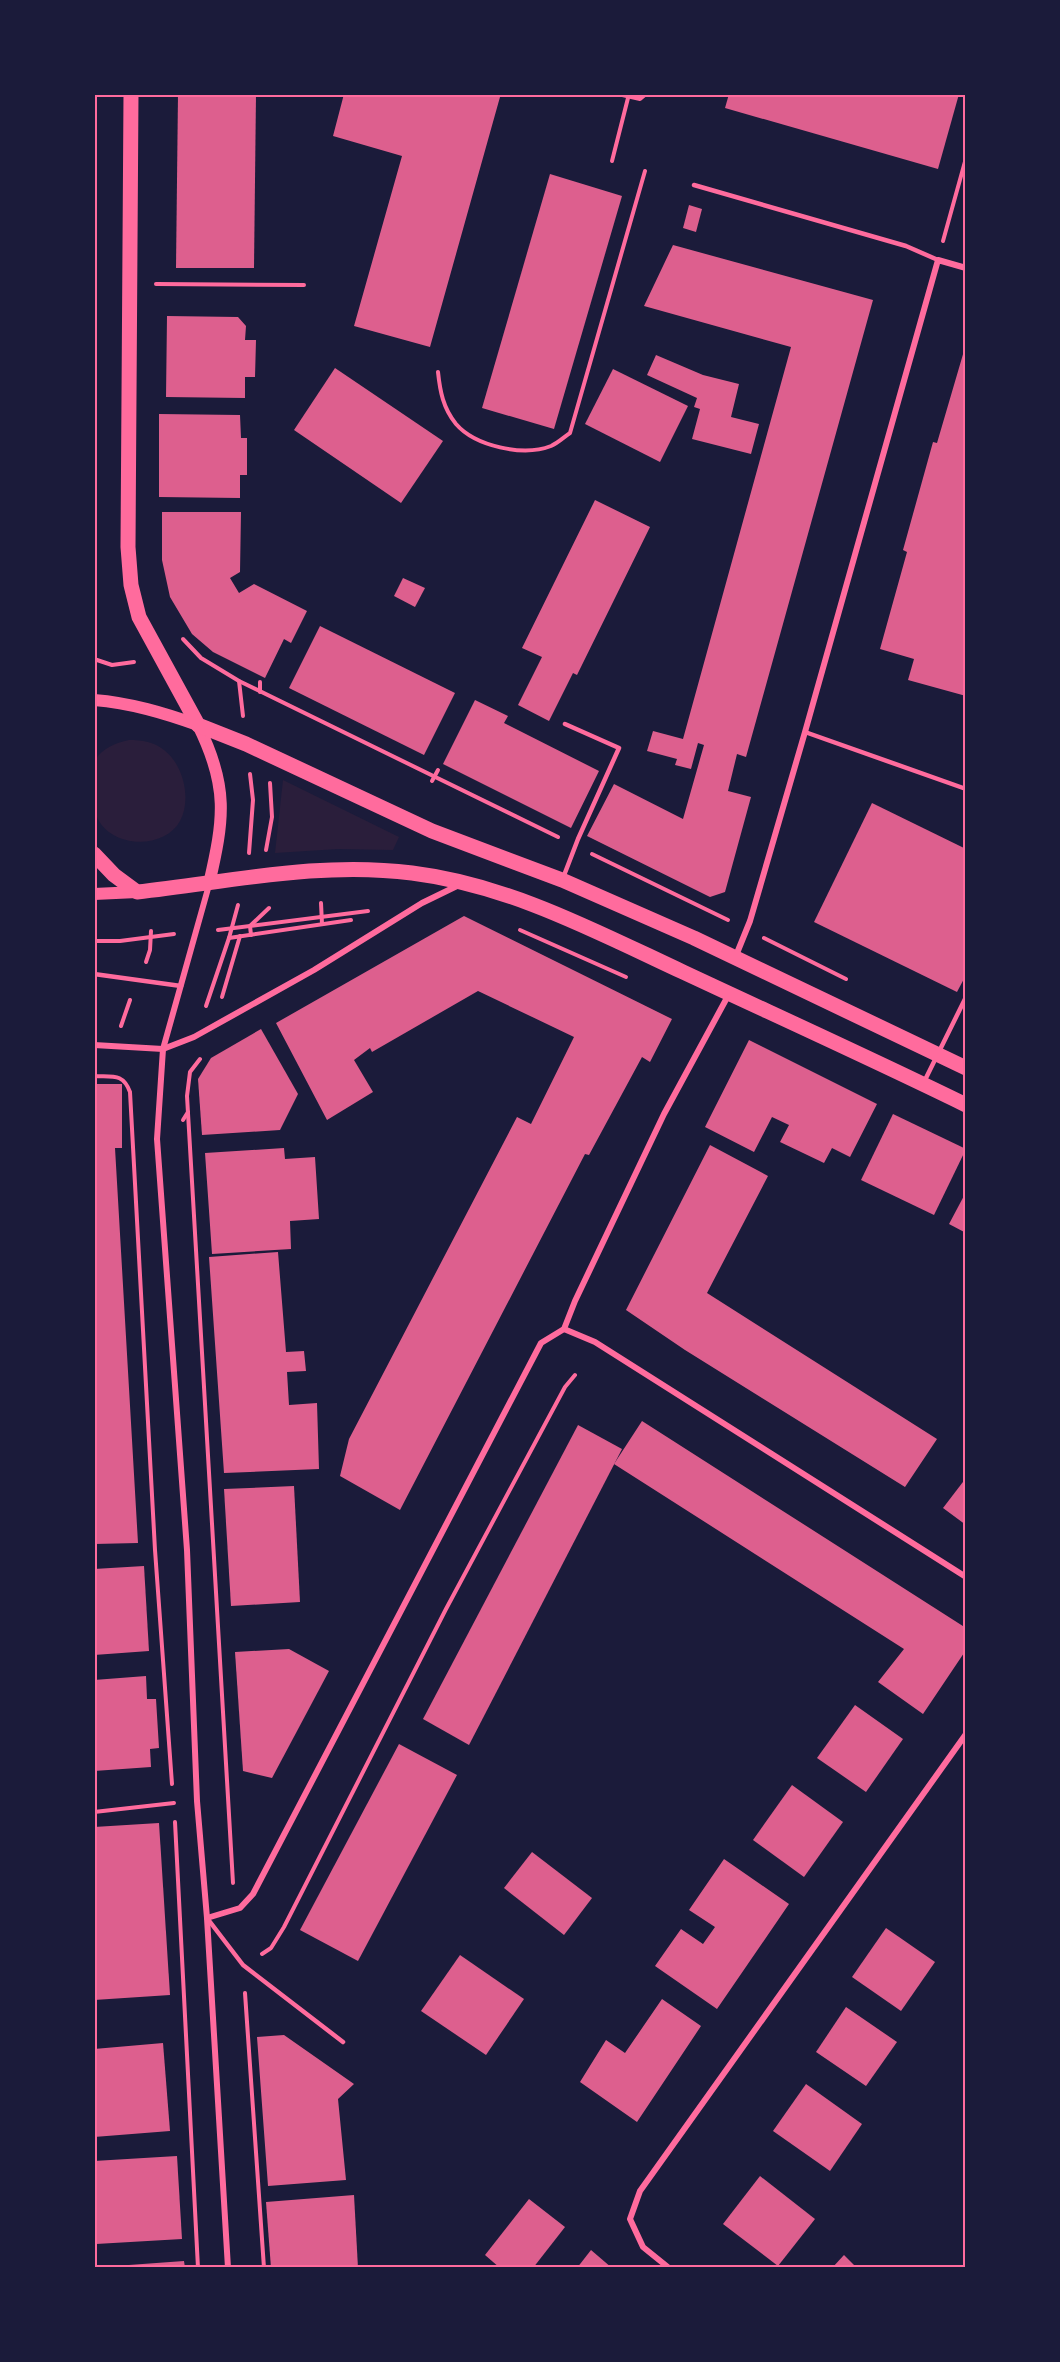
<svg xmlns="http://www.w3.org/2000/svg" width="1060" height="2362" font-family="Arial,sans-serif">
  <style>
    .green { fill: #2a1e3b }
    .building { fill: #dd5f8e }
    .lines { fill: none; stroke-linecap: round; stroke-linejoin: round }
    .path { stroke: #ff6b9d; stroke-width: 4 }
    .service { stroke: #ff6b9d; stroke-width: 4.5 }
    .minor { stroke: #ff6b9d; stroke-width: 6 }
    .secondary { stroke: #ff6b9d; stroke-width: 12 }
    .primary { stroke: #ff6b9d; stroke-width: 15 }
    .neatline { fill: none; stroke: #ff6b9d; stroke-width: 2 }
  </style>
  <rect width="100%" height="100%" fill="#1b1b3a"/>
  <g class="green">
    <path d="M 129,740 C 142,740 154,742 164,750 C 183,764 192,799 180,821 C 163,852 104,848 95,811 C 91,796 94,776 95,760 C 103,748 115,743 129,740 Z"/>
    <polygon points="283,780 399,837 393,850 338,849 275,853"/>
  </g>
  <g class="building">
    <polygon points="178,94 256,94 254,268 176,268"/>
    <polygon points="344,94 490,94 500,97 430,347 354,326 402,156 333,136"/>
    <polygon points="729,94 959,94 938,169 725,108"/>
    <polygon points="550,174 622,196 554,429 482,408"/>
    <polygon points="689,205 702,209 696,232 683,228"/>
    <polygon points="673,245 873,300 746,757 737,754 728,791 751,797 725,892 710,897 587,836 614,784 683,819 704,745 698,743 691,769 675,765 677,759 647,751 653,731 683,739 791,347 644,306"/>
    <polygon points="167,316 238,317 246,326 245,340 256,340 255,377 245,377 245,398 166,397"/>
    <polygon points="966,344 966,696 908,680 914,659 880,649 907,552 903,550 933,442 937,443"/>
    <polygon points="656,355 703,375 739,384 731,417 759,424 751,454 692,439 700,409 694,407 697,398 647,375"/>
    <polygon points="335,368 443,441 401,503 294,430"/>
    <polygon points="613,369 688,406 660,462 585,424"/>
    <polygon points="159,414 240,415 241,438 247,438 247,475 240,475 240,498 159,497"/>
    <polygon points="595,500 650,527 577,675 573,673 549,721 518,705 542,657 522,648"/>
    <polygon points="162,512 241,512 240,572 230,578 239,593 254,584 307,611 291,643 284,639 265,678 213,652 192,634 170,597 162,560"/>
    <polygon points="403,578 425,588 415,607 394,596"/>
    <polygon points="320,626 455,693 424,755 289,688"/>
    <polygon points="475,700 508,716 504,723 599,771 571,828 443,764"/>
    <polygon points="872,803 966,849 966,975 957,992 814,922"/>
    <polygon points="464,916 672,1019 650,1062 642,1057 589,1155 585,1154 400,1510 340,1476 349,1439 517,1117 531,1124 574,1037 478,991 372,1052 370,1048 354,1060 373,1092 327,1120 276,1023"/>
    <polygon points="261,1029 298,1094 280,1130 202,1135 198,1079 211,1058"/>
    <polygon points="749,1040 877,1104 850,1157 832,1148 824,1163 780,1142 789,1125 772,1117 754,1152 705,1127"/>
    <polygon points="94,1084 122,1084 122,1148 115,1148 138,1543 94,1544"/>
    <polygon points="893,1114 966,1149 934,1215 861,1180"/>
    <polygon points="710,1145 768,1176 707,1293 937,1439 905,1487 685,1350 626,1310"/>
    <polygon points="284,1148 285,1159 315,1157 319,1219 290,1221 291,1249 212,1254 205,1153"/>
    <polygon points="966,1192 966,1233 949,1224"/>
    <polygon points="278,1252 286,1352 304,1351 306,1371 287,1372 289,1405 317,1403 319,1469 224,1473 209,1257"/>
    <polygon points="642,1421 966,1628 966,1650 923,1714 878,1682 904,1649 614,1464"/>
    <polygon points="578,1425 622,1449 469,1745 423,1719"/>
    <polygon points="966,1478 966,1525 943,1508"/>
    <polygon points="294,1486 300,1602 231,1606 224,1489"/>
    <polygon points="144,1566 149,1651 94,1655 94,1569"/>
    <polygon points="289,1649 329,1671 272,1778 243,1771 235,1652"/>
    <polygon points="146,1676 147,1699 156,1699 159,1748 150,1749 151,1767 94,1771 94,1680"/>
    <polygon points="855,1705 903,1739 866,1792 817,1758"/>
    <polygon points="399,1744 457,1775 358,1961 300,1930"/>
    <polygon points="792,1785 843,1822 804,1877 753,1840"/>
    <polygon points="159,1823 170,1995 94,2000 94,1827"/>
    <polygon points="532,1852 592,1898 564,1935 504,1888"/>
    <polygon points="724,1859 789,1904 717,2009 655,1966 681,1929 703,1944 715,1927 689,1910"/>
    <polygon points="886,1928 935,1962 901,2011 852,1977"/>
    <polygon points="460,1955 524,1999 486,2055 421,2011"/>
    <polygon points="662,1999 701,2026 637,2122 580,2082 606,2040 625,2053"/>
    <polygon points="846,2007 897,2042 866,2086 816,2052"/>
    <polygon points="284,2035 354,2084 338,2099 346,2180 268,2186 257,2037"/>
    <polygon points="163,2043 170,2131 94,2137 94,2049"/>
    <polygon points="806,2084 862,2124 830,2171 773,2131"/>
    <polygon points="177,2156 182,2239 96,2244 94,2161"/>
    <polygon points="760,2176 815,2219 778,2266 723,2224"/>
    <polygon points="354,2195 358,2268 271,2268 266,2202"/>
    <polygon points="529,2199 565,2227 533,2268 500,2268 485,2255"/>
    <polygon points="591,2250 612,2268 577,2268"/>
    <polygon points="844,2255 857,2268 832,2268"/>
    <polygon points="184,2261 185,2268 115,2268 115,2266"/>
  </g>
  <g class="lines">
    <g class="path">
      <polyline points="618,94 640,99 646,94"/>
      <polyline points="612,161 628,98"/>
      <polyline points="943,241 966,158"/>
      <polyline points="156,284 304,285"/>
      <path d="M 438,372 C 440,391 443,408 456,424 C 475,446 523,457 551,446 C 558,443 564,437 570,433 L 645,171"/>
      <polyline points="183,639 201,658 239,681 243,716"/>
      <polyline points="94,659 112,665 134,662"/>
      <polyline points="239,681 558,837"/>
      <polyline points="260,682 260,692"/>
      <polyline points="432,781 438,770"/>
      <polyline points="266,850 272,817 270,783"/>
      <polyline points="249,853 253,800 250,774"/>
      <polyline points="592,854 728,920"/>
      <polyline points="321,903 322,924"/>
      <polyline points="218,930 368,911"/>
      <polyline points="520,930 626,977"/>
      <polyline points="251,935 250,926 269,908"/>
      <polyline points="229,938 351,920"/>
      <polyline points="764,938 846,979"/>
      <polyline points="94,941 120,941 174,934"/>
      <polyline points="146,962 150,950 151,931"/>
      <polyline points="222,997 240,936"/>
      <polyline points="206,1006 229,938 238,905"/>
      <polyline points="121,1026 130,1000"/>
      <polyline points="200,1059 190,1072 187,1096 233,1883"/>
      <path d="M 94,1076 C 113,1077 123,1073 130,1092 L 155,1550 L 172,1784"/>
      <polyline points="183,1120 188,1112"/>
      <polyline points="94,1812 174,1803"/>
      <polyline points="175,1822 198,2268"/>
      <polyline points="262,1954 271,1948 284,1927 446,1609 565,1387 575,1375"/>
      <polyline points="245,1993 264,2268"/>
    </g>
    <g class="service">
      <polyline points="694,185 906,246 938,260"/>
      <polyline points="805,732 966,789"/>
      <polyline points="563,878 578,839 619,748 565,724"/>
      <polyline points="94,974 181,986"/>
      <polyline points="924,1082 966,997"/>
      <polyline points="207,1918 243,1965 343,2042"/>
    </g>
    <g class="minor">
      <polyline points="209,885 163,1049 157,1139 187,1550 197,1801 207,1918 228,2268"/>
      <polyline points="735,958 750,921 805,732 938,260 966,268"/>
      <polyline points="94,1045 163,1049 194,1037 314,970 422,903 459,885"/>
      <polyline points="564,1329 595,1342 966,1577"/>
      <polyline points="207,1918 240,1908 253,1894 541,1343 564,1329 575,1301 664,1114 729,994"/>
      <polyline points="669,2268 643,2247 630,2219 640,2191 966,1734"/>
    </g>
    <g class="secondary">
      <path d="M 94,700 C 131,703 164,713 198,725 C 229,787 224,819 209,884"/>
      <polyline points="94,894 137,892"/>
    </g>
    <g class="primary">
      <polyline points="131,94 128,547 131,585 139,617 198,725 246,744 432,831 562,880 694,938 966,1068"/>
      <path d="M 94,854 L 114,875 L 137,892 C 230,882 319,861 412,873 C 509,885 595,931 683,972 C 777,1016 872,1059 966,1105"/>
    </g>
  </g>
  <rect width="1060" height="2362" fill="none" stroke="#1b1b3a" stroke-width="192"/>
  <rect x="96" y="96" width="868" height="2170" class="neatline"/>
</svg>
